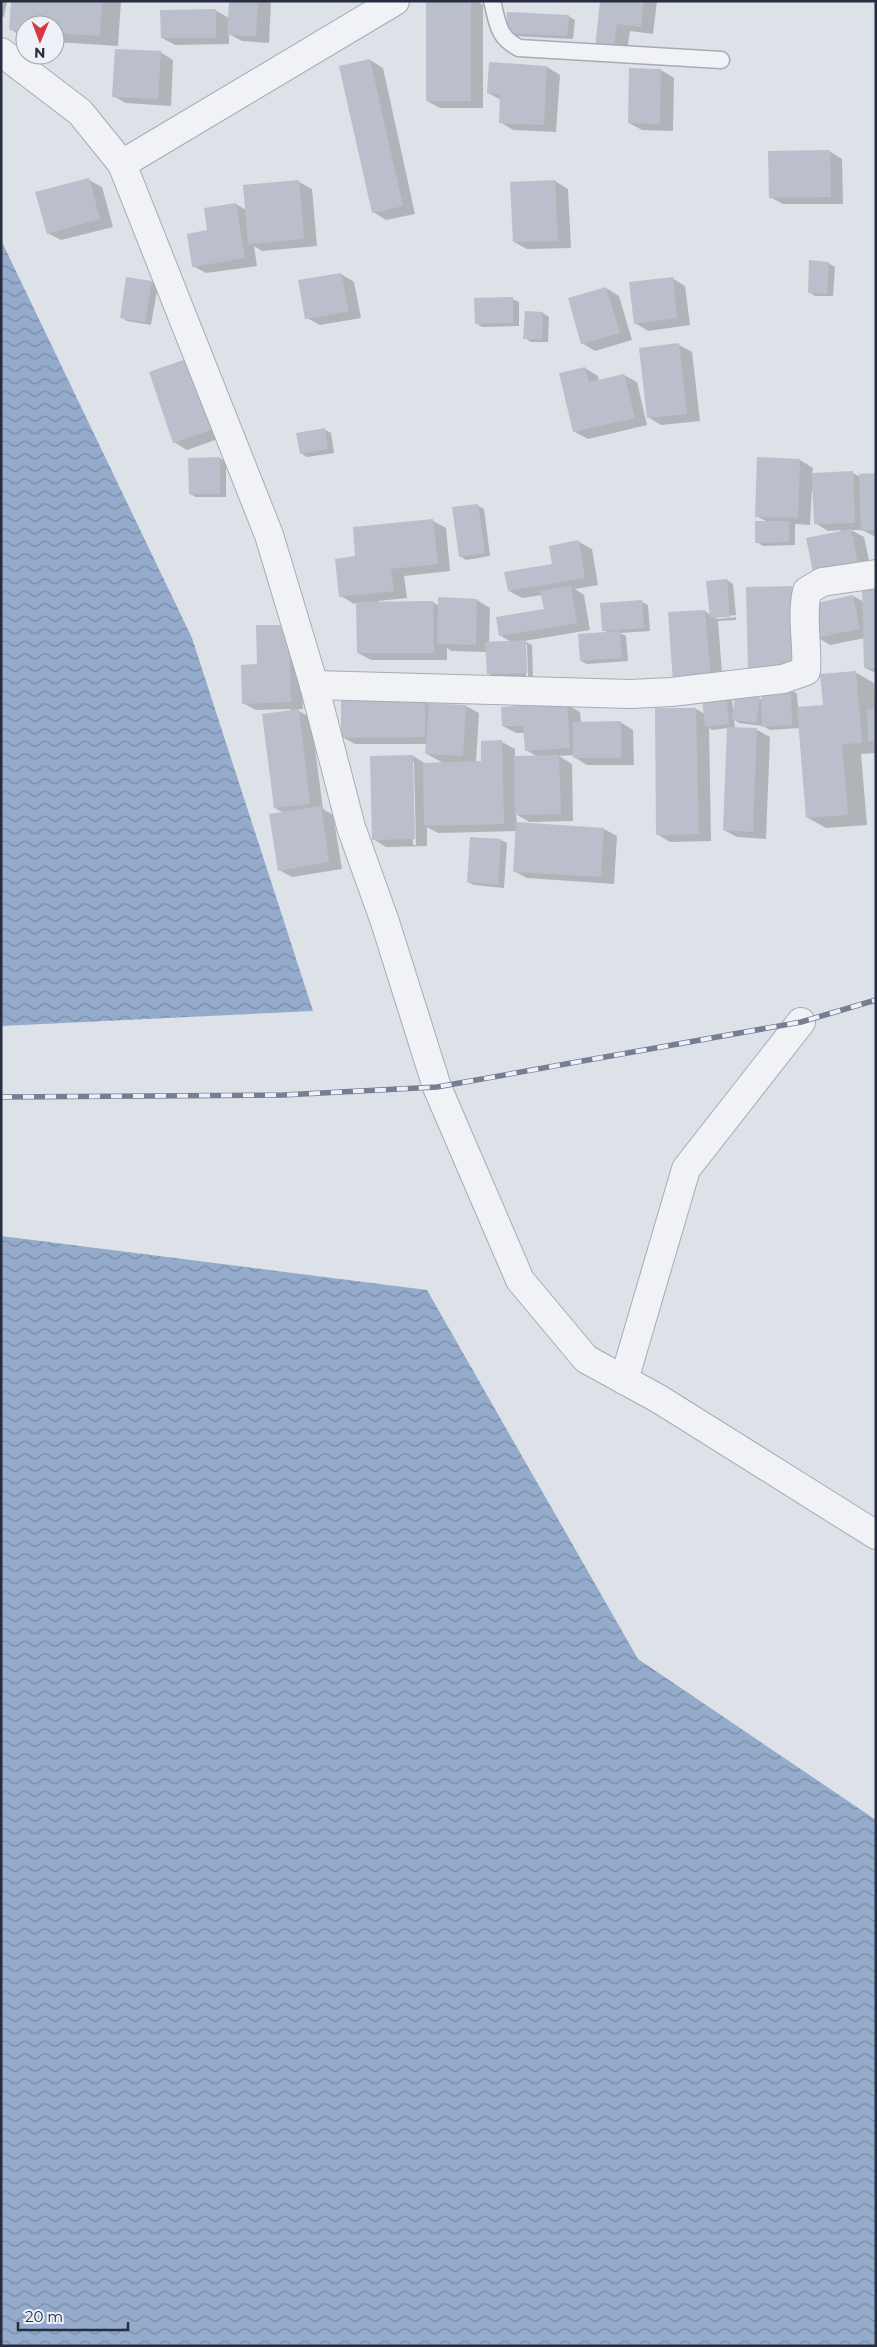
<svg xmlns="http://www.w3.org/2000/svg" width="877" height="2347" font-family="Montserrat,sans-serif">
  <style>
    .water { fill: url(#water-waves) }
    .shadow { fill: #0003; fill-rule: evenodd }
    .building { fill: #babfcb }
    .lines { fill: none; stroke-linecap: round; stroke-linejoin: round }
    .service-casing { stroke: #a6abb6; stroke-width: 19 }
    .minor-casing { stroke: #a6abb6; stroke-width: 30 }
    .tertiary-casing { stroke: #a6abb6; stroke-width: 30 }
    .service { stroke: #f0f2f6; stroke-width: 16 }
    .minor { stroke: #f0f2f6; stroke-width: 28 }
    .tertiary { stroke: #f0f2f6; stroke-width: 28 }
    .rail-casing { stroke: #767e93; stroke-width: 5.5 }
    .rail { stroke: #edf0f6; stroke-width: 4; stroke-dasharray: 11; stroke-linecap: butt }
  </style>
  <defs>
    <pattern id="water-waves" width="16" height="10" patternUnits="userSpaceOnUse" patternTransform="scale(1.25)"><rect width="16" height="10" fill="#95abcb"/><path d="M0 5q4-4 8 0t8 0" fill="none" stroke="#798ca6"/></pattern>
  </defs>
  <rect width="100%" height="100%" fill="#dde1e8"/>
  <g class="water">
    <polygon points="1,240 192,638 313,1011 1,1026"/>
    <polygon points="1,1236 427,1290 638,1659 876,1820 876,2346 1,2346"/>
  </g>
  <g class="shadow">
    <polygon points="1,1 7,1 4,17 1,16"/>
    <polygon points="12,1 121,1 118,46 55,42 55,25 25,25 25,38 10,29"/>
    <polygon points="230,1 271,1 269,43 242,41 229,34 229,44 175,45 162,38 215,10 229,18"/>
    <polygon points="427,1 477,1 483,5 483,108 440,108 427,101"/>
    <polygon points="601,1 657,1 653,34 630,31 626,57 596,48"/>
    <polygon points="568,16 575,20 573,39 514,36 508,32"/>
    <polygon points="160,52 173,60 171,106 126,103 113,96"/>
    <polygon points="370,60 383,68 415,214 386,220 373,212"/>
    <polygon points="547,67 560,75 556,132 513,130 500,122 501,100 488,93"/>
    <polygon points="661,70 674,78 673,131 642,130 629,123"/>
    <polygon points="829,151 842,159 843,204 783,204 770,197"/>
    <polygon points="89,180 102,187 113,227 61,240 48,233"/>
    <polygon points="555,181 568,189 571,248 527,249 514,242 512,183"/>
    <polygon points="299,182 312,189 317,246 262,251 254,246 257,266 206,273 193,266 209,231 236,204 246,210"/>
    <polygon points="828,263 835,267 833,296 815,296 809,292"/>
    <polygon points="341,274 354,282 361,318 320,325 307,318"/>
    <polygon points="672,278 685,286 690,325 648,331 635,323"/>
    <polygon points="152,282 158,285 151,325 127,321 121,317"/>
    <polygon points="606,288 619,296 632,340 595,351 582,343"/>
    <polygon points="512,299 519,302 519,326 482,327 476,323"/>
    <polygon points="526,313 543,313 549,317 548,342 531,342 525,338"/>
    <polygon points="679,345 692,352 700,421 661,425 648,417"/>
    <polygon points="585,368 598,376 599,381 624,375 637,382 647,425 588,439 575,432"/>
    <polygon points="151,373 226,436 187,450 174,442"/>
    <polygon points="324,429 331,433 334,453 307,457 301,453"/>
    <polygon points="220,458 226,462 226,497 196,497 190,494"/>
    <polygon points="800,460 813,468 812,474 853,473 860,477 876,475 876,537 862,530 851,530 864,537 871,570 827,579 841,530 828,531 815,523 814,490 812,490 810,525 795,524 795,545 763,546 757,542 768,522 756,516"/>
    <polygon points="477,505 484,509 490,556 466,560 460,556"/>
    <polygon points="433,521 446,528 450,571 404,576 407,598 378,601 378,603 433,602 439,606 477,600 490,608 489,643 512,642 501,636 545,610 542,595 522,598 509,591 553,565 579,542 592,549 598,585 575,589 584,595 590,630 524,641 532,645 533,676 528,676 527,644 524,644 526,676 494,677 488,673 487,652 451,651 447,648 447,660 371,660 358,653 358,603 354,604 341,596 357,558"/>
    <polygon points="727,580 733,584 736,615 713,617 718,619 736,617 736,620 718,621 723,686 687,689 705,611 711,615"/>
    <polygon points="876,588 876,673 865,668 865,638 830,645 817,637 853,596 864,602"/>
    <polygon points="642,602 648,605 650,631 620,633 626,636 628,661 587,664 581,661 609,633 603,630"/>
    <polygon points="301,634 303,709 296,709 311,718 323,809 333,815 342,869 292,877 279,870 284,813 275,808 291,709 256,710 243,703 259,666"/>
    <polygon points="855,672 874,683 876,701 876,753 861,754 867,825 826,828 808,818 800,728 770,730 763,726 739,723 734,720 735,728 757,730 770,737 766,839 737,837 724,830 728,728 712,730 709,728 711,841 670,842 657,834 696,709 705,714 726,696 732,699 733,710 760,699 762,700 791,690 797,694 798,708 824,706"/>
    <path d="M 425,702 L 430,705 L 466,706 L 479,713 L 476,762 L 482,762 L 502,742 L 515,749 L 515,757 L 538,757 L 526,750 L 525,733 L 516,733 L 503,726 L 567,705 L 580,712 L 581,723 L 620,722 L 633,730 L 634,765 L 587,765 L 574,757 L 574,755 L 559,756 L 572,764 L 573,821 L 529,822 L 516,814 L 517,824 L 604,829 L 617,836 L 614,884 L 527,878 L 514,871 L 516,831 L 438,833 L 427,827 L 427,846 L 386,847 L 373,839 L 413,756 L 426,764 L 443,763 L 427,754 L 427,744 L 355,744 L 342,737 ZM 412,762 L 414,762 L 416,845 L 413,845 Z"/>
    <polygon points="471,838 501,840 507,843 504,888 474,885 468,882"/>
  </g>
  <g class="building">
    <polygon points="11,1 102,1 100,36 55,33 55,25 25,25 25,31 9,30"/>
    <polygon points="229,1 258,1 256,36 227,35"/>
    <rect x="426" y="1" width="45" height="100"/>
    <polygon points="600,1 644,1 641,27 617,24 613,51 595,48"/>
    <polygon points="216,9 216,38 161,38 160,10"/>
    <polygon points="507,12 569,15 567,36 506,33"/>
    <polygon points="115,49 161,51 158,99 112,97"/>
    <polygon points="370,59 403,206 372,213 339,66"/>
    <polygon points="489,62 547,66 544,125 499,123 500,94 487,93"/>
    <polygon points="629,68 661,69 660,124 628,123"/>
    <polygon points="830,150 831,197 769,198 768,151"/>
    <polygon points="89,178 100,219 47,234 35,192"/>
    <polygon points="299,180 304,239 248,244 243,185"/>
    <polygon points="555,180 558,241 513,242 510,182"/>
    <polygon points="236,203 245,258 192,267 187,234 207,230 204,208"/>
    <polygon points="809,260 829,262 827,294 808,293"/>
    <polygon points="341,273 349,311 305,319 298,280"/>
    <polygon points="126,277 152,281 145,322 120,318"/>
    <polygon points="673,277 677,318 634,324 629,282"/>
    <polygon points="606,287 620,333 581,344 568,298"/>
    <polygon points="513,297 513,323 475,324 474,298"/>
    <polygon points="525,311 543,312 542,339 523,339"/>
    <polygon points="679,343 687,414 647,418 639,348"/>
    <polygon points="189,358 214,429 173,443 149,372"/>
    <polygon points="585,367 589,382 624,374 635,418 573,432 559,373"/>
    <polygon points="325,428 328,449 300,454 296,433"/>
    <polygon points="220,457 220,494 189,494 188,458"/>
    <polygon points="757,457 800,459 798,518 755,517"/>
    <polygon points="853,471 855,523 814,524 812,473"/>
    <polygon points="876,473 876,530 861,531 859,474"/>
    <polygon points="478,504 485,553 459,557 452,507"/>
    <polygon points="433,519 438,564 391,569 394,591 339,597 335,559 355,556 353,527"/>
    <polygon points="755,521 789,521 789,542 755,543"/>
    <polygon points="851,529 858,563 813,572 806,538"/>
    <polygon points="579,540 585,578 508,591 504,572 552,564 549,546"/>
    <polygon points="727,579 730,617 710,618 706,581"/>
    <polygon points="571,586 577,623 499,636 496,617 544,609 540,591"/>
    <polygon points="792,586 793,668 748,669 746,587"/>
    <polygon points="862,587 876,587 876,668 864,668"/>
    <polygon points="853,595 860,629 816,638 808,605"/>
    <polygon points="438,597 477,599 476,645 437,644"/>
    <polygon points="642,600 644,628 602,631 600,603"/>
    <polygon points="433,601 434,653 357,653 356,602"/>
    <polygon points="705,610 711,679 673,682 668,612"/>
    <polygon points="256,625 289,625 291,702 242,704 241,665 257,664"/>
    <polygon points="620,631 622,658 580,661 578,634"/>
    <polygon points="526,640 527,673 487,674 485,642"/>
    <polygon points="856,671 862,743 842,744 848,815 806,818 797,707 823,705 820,674"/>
    <polygon points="791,689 792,725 762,727 761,690"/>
    <polygon points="726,694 729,724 705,727 702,697"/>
    <polygon points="735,694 760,697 756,723 732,720"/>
    <polygon points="341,701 425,701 425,737 341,738"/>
    <polygon points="429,703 466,705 463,756 425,754"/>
    <polygon points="567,703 570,748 525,751 523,726 502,726 501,707"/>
    <polygon points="655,708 696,708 699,834 656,835"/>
    <polygon points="299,709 310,804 274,808 262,714"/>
    <polygon points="867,709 876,709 876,741 868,741"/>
    <polygon points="621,721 621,758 573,758 573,722"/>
    <polygon points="727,727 757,728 753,832 723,830"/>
    <polygon points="502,740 504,824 424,826 423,763 481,761 481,741"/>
    <polygon points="413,755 415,839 372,840 370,756"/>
    <polygon points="559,755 561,814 515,815 514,756"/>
    <polygon points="321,806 329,862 278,871 269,814"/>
    <polygon points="516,822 604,828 601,877 513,872"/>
    <polygon points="470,837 501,839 498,885 467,882"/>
  </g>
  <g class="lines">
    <g class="service-casing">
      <path id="service" d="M 492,1 C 498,23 497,37 519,48 L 721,60"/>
    </g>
    <g class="minor-casing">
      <g id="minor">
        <path d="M 314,685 L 630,694 L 671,692 L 783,679 L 806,671 C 808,644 801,617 807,591 L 822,582 L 876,574"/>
        <polyline points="624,1380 686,1169 801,1022"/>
      </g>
    </g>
    <g class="tertiary-casing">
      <g id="tertiary">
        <polyline points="1,52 80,112 122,164 269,535 314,685 351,827 385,922 437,1087 520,1280 586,1359 659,1399 876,1535"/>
        <polyline points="122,164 395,1"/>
      </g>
    </g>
    <use href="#service" class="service"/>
    <use href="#minor" class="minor"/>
    <use href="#tertiary" class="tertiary"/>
    <g class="rail-casing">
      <polyline id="rail" points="1,1097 283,1095 437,1087 801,1022 876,1000"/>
    </g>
    <use href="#rail" class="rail"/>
  </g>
  <rect width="877" height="2347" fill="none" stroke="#262d40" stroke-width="5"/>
  <g transform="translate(40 40) rotate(181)"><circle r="24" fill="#edf0f6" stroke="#9da2ad"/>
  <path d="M0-4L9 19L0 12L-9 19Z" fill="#d73842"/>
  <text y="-8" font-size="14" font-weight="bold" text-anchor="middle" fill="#262d40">N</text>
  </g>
  <path d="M18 2322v8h110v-8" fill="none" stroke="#262d40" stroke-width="2.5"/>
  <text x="25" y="2322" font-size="15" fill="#262d40" stroke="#edf0f6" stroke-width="4" paint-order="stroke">20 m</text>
</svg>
